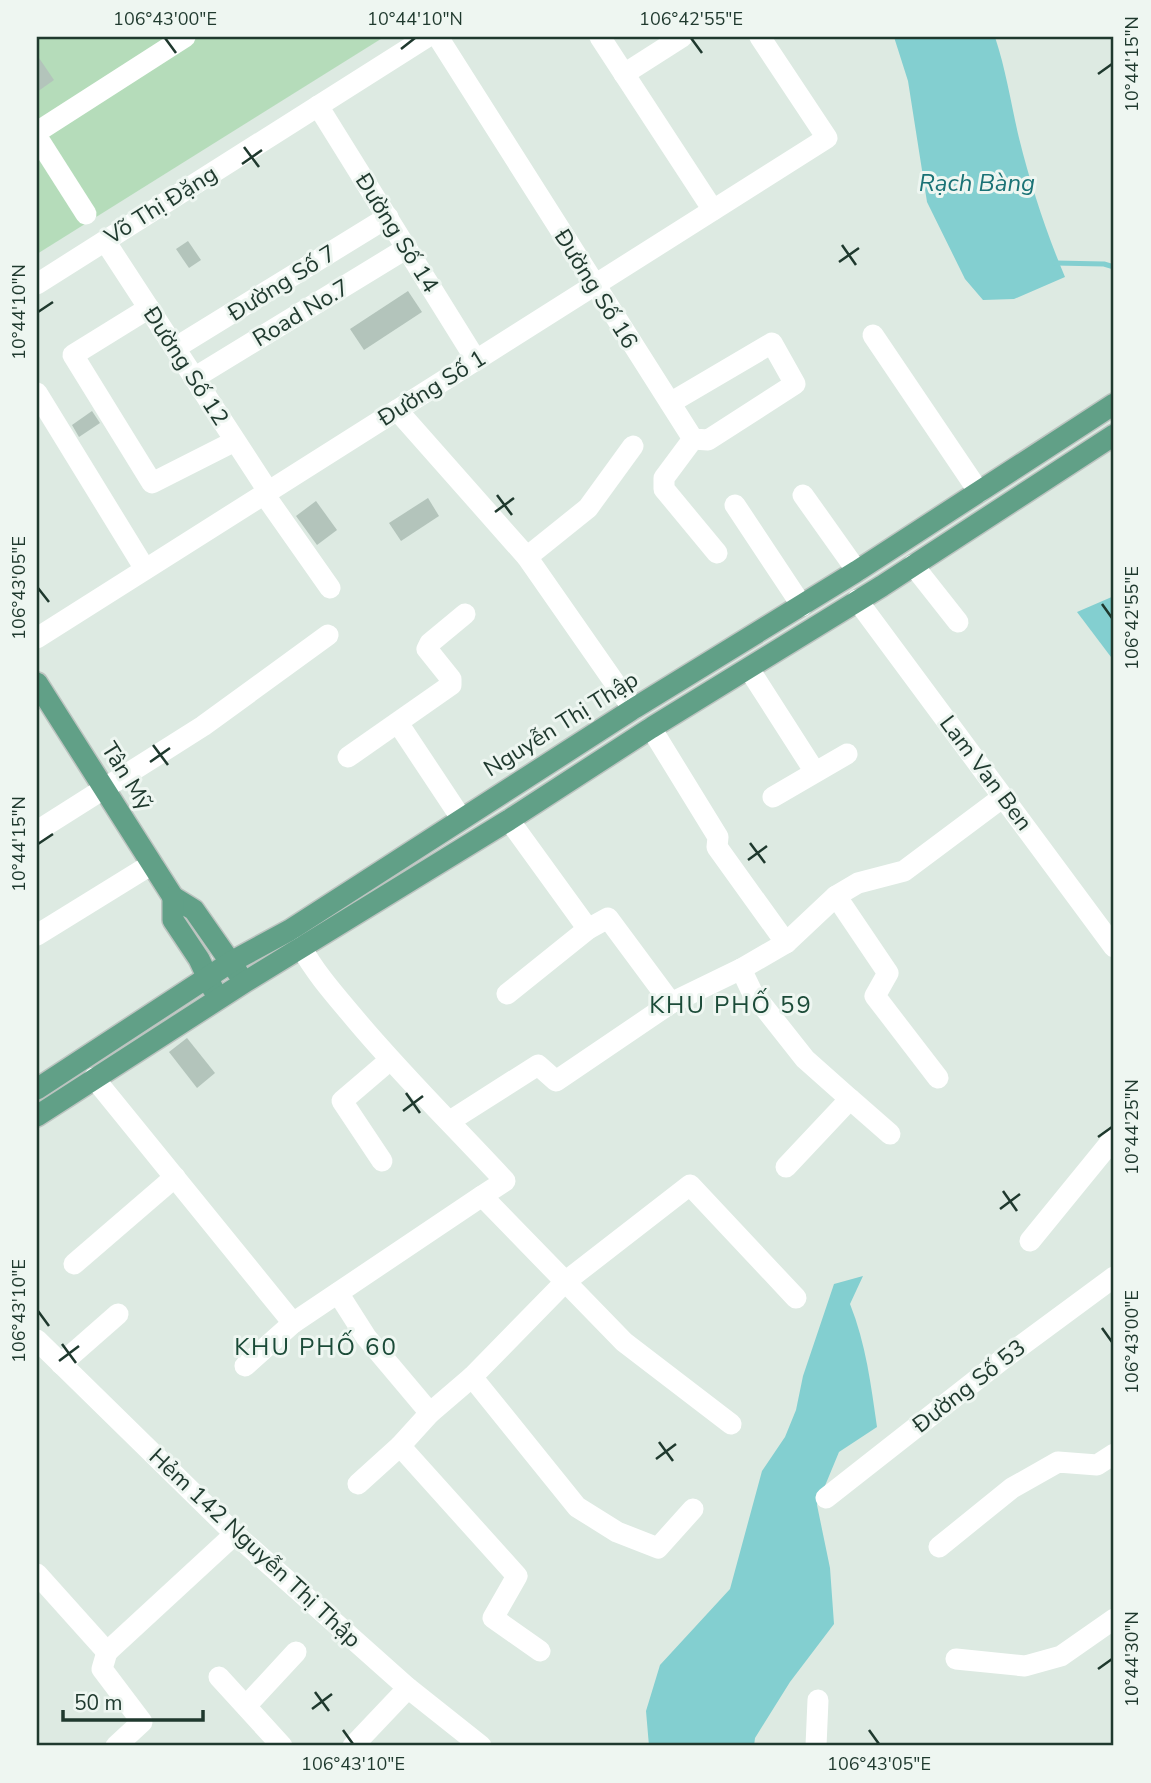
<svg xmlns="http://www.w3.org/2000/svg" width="1151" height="1783" font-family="'Nunito Sans',sans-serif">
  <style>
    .green { fill: #b5dcba }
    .water { fill: #83cfd0 }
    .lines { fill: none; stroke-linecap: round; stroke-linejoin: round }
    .stream { stroke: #83cfd0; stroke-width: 5 }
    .building { fill: #b3c4bb }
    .major-casing { stroke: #bcc4c0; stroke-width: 24 }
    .minor { stroke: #fff; stroke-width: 21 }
    .major { stroke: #61a087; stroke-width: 21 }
    .ticks { fill: none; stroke: #1f392e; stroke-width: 2.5 }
    .labels { text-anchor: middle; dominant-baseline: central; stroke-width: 6; stroke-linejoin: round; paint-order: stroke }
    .street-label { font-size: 23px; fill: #1f392e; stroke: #eef6f1 }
    .water-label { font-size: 24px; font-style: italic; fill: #197275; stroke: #eef6f1 }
    .neighbourhood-label { font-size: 24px; letter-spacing: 2px; fill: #1b4b38; stroke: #eef6f1 }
    .neatline { fill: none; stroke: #1f392e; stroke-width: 2.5 }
    .ticks-label { font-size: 18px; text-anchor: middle; fill: #1f392e }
  </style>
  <rect width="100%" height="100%" fill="#ddeae2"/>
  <polygon class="green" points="37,37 384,37 37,254"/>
  <g class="water">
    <path d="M 894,37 L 995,37 C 1006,70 1011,104 1019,138 C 1031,186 1046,232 1065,277 L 1014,299 L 983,300 L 965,279 L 927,202 L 908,81 Z"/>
    <polygon points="1114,596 1114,661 1077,612"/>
    <path d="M 863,1276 L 850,1304 C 866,1344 871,1385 877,1427 L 839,1452 L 817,1505 L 830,1568 L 834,1624 L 790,1682 L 755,1738 L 754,1746 L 649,1746 L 646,1711 L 660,1665 L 730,1589 L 762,1471 L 785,1437 L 796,1410 L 803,1376 L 834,1284 Z"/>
  </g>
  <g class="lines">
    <polyline class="stream" points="1055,263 1104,264 1114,267"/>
  </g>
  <g class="building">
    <polygon points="37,55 54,80 37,92"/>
    <polygon points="188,241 201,260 189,268 176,249"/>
    <polygon points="408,291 422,312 364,350 350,329"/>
    <polygon points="92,411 100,423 79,437 72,425"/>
    <polygon points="428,498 439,516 401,541 389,523"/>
    <polygon points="316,501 337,530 317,545 296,516"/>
    <polygon points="187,1038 215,1073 197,1088 169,1052"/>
  </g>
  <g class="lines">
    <g class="major-casing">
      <g id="major">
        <polyline points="37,683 173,897 194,910 238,973"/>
        <polyline points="173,897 173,920 199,959 213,989"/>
        <polyline points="37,1089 231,962 290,930 633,709 857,571 1114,404"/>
        <polyline points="37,1116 245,982 509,820 651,728 882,586 1114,435"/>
      </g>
    </g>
    <g class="minor">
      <polyline points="438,37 693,439 708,440 795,384 772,343 670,403"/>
      <polyline points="600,37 713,210"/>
      <polyline points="624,74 682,37"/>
      <polyline points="318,106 476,360"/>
      <polyline points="37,132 185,37"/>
      <polyline points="37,137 86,214"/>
      <polyline points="105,241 268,491"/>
      <polyline points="37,284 427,37"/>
      <polyline points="149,308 73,355 152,483 235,441"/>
      <polyline points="873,335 979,492"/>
      <polyline points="175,348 388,217"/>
      <polyline points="194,378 407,248"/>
      <polyline points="37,393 145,569"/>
      <polyline points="397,410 527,557 633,709"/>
      <polyline points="693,439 664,478 664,489 717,553"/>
      <polyline points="264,494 330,588"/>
      <polyline points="803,495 857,571"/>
      <polyline points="735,505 802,606"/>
      <polyline points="527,557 588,508 633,446"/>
      <polyline points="913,565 958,622"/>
      <polyline points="857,600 1114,947"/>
      <polyline points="37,638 827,138 760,37"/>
      <polyline points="749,669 815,772"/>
      <polyline points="398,723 461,818"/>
      <polyline points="651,728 718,837 717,847 786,943"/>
      <polyline points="348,757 451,685 451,679 427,649 430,643 465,614"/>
      <polyline points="773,797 847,754"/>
      <polyline points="509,820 588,929"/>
      <polyline points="37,831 203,726 328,635"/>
      <polyline points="836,896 888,973 875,996 938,1078"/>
      <polyline points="37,935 152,864"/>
      <path d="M 301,947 C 316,974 336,996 356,1020 C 403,1076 455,1127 505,1181 L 482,1196 L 624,1342 L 731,1424"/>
      <polyline points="741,969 752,992 805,1059 850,1099 786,1167"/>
      <polyline points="507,994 588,929 608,918 671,1003"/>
      <polyline points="94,1078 293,1323"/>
      <polyline points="850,1099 890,1134"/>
      <polyline points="450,1121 538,1065 556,1081 671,1003 741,969 786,943 836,896 858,883 904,871 1003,797"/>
      <polyline points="382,1161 342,1101 390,1060"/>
      <polyline points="1030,1241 1114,1138"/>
      <polyline points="74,1264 175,1177"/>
      <polyline points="338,1293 366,1337 430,1413"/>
      <polyline points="37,1340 235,1534 408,1688 481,1746"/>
      <polyline points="61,1364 118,1314"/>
      <polyline points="245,1366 293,1323 482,1196"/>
      <polyline points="472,1377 577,1507 617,1532 658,1548 693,1509"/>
      <polyline points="400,1446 517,1576 493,1618 540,1651"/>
      <polyline points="358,1484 400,1446 430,1413 472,1377 565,1282 690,1185 796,1298"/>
      <polyline points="826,1498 1003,1359 1114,1277"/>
      <polyline points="939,1547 1012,1488 1058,1462 1097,1465 1114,1454"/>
      <polyline points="37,1574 107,1652"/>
      <polyline points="107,1652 235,1534"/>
      <polyline points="107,1652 102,1669 142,1722 116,1746"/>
      <polyline points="956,1659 1025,1666 1061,1656 1114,1619"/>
      <polyline points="219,1677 282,1746"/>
      <polyline points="246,1706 296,1652"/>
      <polyline points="353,1746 408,1688"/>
      <polyline points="816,1746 818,1700"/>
    </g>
    <use href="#major" class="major"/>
  </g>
  <path class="ticks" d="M 165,38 L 176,53M 691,38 L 702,53M 401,49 L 415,38M 1098,74 L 1112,64M 244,147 L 259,167M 242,164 L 262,150M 842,245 L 856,265M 839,262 L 859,248M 38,312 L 53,302M 497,495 L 512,515M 495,512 L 514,498M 38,588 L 49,602M 1102,604 L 1112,618M 153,745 L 168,765M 150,762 L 170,748M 750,843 L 765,863M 38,844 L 53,834M 748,860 L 767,846M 406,1093 L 420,1113M 403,1111 L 423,1096M 1098,1137 L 1112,1127M 1003,1191 L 1017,1211M 1000,1209 L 1020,1194M 38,1311 L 49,1326M 1102,1328 L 1112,1342M 62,1344 L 76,1363M 59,1361 L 79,1346M 659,1442 L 673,1461M 656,1459 L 676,1444M 1098,1669 L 1112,1659M 315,1692 L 329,1711M 312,1709 L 332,1694M 343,1730 L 353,1744M 869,1730 L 879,1744"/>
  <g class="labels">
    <g class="street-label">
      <text transform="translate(161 205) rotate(-32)">Võ Thị Đặng</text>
      <text transform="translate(397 233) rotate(58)">Đường Số 14</text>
      <text transform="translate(282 283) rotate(-32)">Đường Số 7</text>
      <text transform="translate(596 289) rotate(58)">Đường Số 16</text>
      <text transform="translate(301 313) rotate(-31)">Road No.7</text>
      <text transform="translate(186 366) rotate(57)">Đường Số 12</text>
      <text transform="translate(432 388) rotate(-32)">Đường Số 1</text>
      <text transform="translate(561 724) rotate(-32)">Nguyễn Thị Thập</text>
      <text transform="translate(986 773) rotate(53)">Lam Van Ben</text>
      <text transform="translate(127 776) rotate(58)">Tân Mỹ</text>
      <text transform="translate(969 1386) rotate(-38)">Đường Số 53</text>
      <text transform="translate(255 1548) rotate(43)">Hẻm 142 Nguyễn Thị Thập</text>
    </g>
    <g class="water-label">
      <text x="977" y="183">Rạch Bàng</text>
    </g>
    <g class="neighbourhood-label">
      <text x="731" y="1005">KHU PHỐ 59</text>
      <text x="316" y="1347">KHU PHỐ 60</text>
    </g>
  </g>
  <rect width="1151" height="1783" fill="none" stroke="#eef6f1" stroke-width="77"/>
  <path d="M63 1710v10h140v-10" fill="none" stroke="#1f392e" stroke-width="3.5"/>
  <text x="74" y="1710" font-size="21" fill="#1f392e" stroke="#eef6f1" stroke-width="5" paint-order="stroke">50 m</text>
  <rect x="38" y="38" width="1074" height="1706" class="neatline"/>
  <g class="ticks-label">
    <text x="165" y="25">106°43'00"E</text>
    <text x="415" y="25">10°44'10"N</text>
    <text x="691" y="25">106°42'55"E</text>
    <text transform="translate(1132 64) rotate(-90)" y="6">10°44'15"N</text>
    <text transform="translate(19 312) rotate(-90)" y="6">10°44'10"N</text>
    <text transform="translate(19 588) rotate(-90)" y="6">106°43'05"E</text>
    <text transform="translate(1132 618) rotate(-90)" y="6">106°42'55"E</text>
    <text transform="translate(19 844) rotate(-90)" y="6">10°44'15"N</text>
    <text transform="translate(1132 1127) rotate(-90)" y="6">10°44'25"N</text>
    <text transform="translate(19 1311) rotate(-90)" y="6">106°43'10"E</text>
    <text transform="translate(1132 1342) rotate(-90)" y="6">106°43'00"E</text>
    <text transform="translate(1132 1659) rotate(-90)" y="6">10°44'30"N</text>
    <text x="353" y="1770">106°43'10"E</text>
    <text x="879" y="1770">106°43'05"E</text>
  </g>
</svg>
